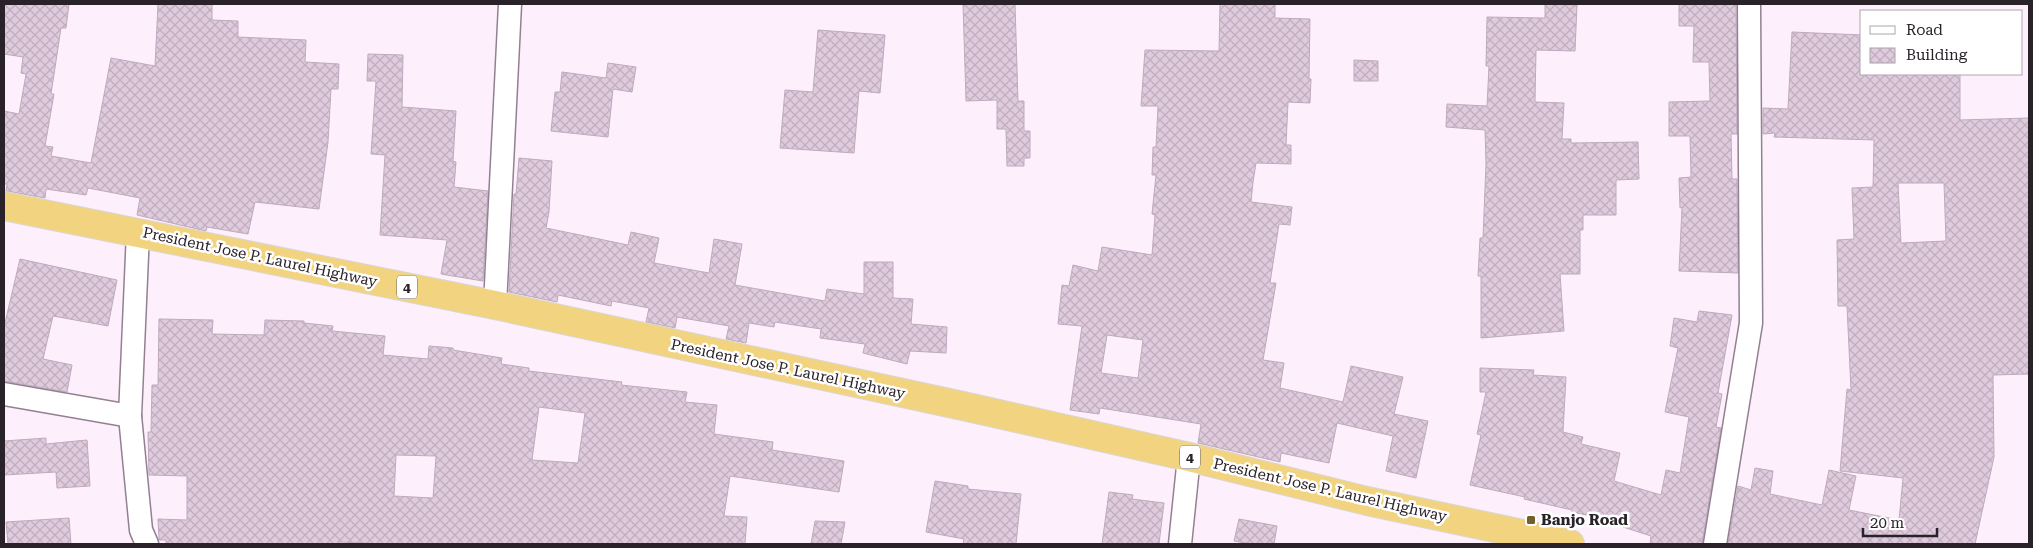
<svg xmlns="http://www.w3.org/2000/svg" width="2033" height="548" font-family="'Roboto Serif',serif">
  <style>
    .building { fill: url(#building-cross-hatch); stroke: #beaabc; fill-rule: evenodd }
    .lines { fill: none; stroke-linecap: round; stroke-linejoin: round }
    .minor-casing { stroke: #938092; stroke-width: 25 }
    .trunk-casing { stroke: #d9d7d8; stroke-width: 30 }
    .minor { stroke: #fff; stroke-width: 22 }
    .trunk { stroke: #f2d480; stroke-width: 28 }
    .poi-dot { fill: #725f2e; stroke: #fff; stroke-width: 2 }
    .labels { text-anchor: middle; dominant-baseline: central; stroke-width: 5; stroke-linejoin: round; paint-order: stroke }
    .shield { fill: #fff; stroke: #6a6469; stroke-width: 1 }
    .shield-label { font-size: 14px; font-weight: bold; fill: #2a2229 }
    .street-label { font-size: 15px; fill: #2a2229; stroke: #fff }
    .poi-label { font-size: 15px; font-weight: bold; fill: #2a2229; stroke: #fff; text-anchor: start }
  </style>
  <defs>
    <pattern id="building-cross-hatch" width="8" height="8" patternUnits="userSpaceOnUse" patternTransform="scale(1.25)"><rect width="8" height="8" fill="#dfcbdd"/><path d="M0 0l8 8M0 8l8-8" fill="none" stroke="#c0aebe"/></pattern>
  </defs>
  <rect width="100%" height="100%" fill="#fdf0fc"/>
  <g class="building">
    <polygon points="4,4 69,4 66,28 61,28 51,94 54,94 45,146 53,147 51,156 91,163 111,58 155,66 158,4 212,4 212,20 238,21 238,37 306,40 305,62 339,64 338,89 331,89 328,142 319,209 255,202 248,234 207,227 206,231 137,215 140,198 88,188 86,195 46,189 45,198 6,191 7,184 4,184 4,111 19,114 26,74 21,73 23,57 4,54"/>
    <polygon points="963,4 1015,4 1018,101 1024,101 1024,131 1030,131 1030,158 1024,158 1024,166 1007,166 1006,129 997,129 997,100 966,101"/>
    <path d="M 1220,4 L 1275,4 L 1275,18 L 1310,19 L 1309,79 L 1311,79 L 1310,103 L 1288,102 L 1286,145 L 1291,145 L 1291,164 L 1256,163 L 1253,182 L 1251,202 L 1292,207 L 1290,225 L 1279,224 L 1270,283 L 1276,283 L 1263,360 L 1284,363 L 1280,388 L 1343,402 L 1351,366 L 1403,377 L 1394,414 L 1428,421 L 1416,478 L 1386,471 L 1393,436 L 1337,423 L 1329,463 L 1281,453 L 1280,462 L 1198,443 L 1201,424 L 1100,408 L 1099,414 L 1070,410 L 1082,326 L 1058,324 L 1062,285 L 1069,286 L 1073,265 L 1098,271 L 1102,247 L 1152,255 L 1155,215 L 1152,214 L 1156,175 L 1152,175 L 1153,147 L 1156,147 L 1158,106 L 1141,106 L 1145,50 L 1219,51 ZM 1107,335 L 1143,340 L 1138,378 L 1101,373 Z"/>
    <polygon points="1545,4 1577,5 1575,51 1536,50 1535,102 1564,103 1562,139 1571,139 1571,143 1638,142 1639,179 1616,180 1616,215 1583,215 1583,230 1580,230 1580,274 1560,274 1564,331 1481,338 1481,276 1478,276 1480,238 1483,238 1486,164 1485,130 1446,127 1447,104 1487,106 1489,66 1486,66 1487,17 1545,18"/>
    <polygon points="1679,4 1736,4 1737,134 1731,134 1732,179 1737,179 1738,273 1679,271 1682,207 1680,208 1679,178 1691,177 1690,136 1669,136 1669,102 1710,101 1709,62 1693,62 1694,26 1679,26"/>
    <polygon points="818,30 885,35 880,93 859,91 854,153 780,148 785,90 813,92"/>
    <path d="M 1792,32 L 1862,35 L 1862,74 L 1960,74 L 1960,120 L 2029,118 L 2029,374 L 1993,375 L 1994,457 L 1975,544 L 1728,544 L 1738,486 L 1751,490 L 1755,468 L 1773,471 L 1770,494 L 1822,505 L 1829,470 L 1856,476 L 1849,510 L 1899,520 L 1903,478 L 1840,471 L 1847,389 L 1851,390 L 1847,306 L 1838,306 L 1837,240 L 1854,239 L 1852,188 L 1873,187 L 1874,140 L 1774,137 L 1775,133 L 1763,134 L 1763,108 L 1788,109 ZM 1898,183 L 1944,183 L 1946,241 L 1901,243 Z"/>
    <polygon points="368,54 403,55 402,107 456,111 453,161 456,162 454,187 488,191 483,281 441,274 447,240 380,235 385,155 371,154 376,81 367,81"/>
    <polygon points="1354,60 1378,61 1378,81 1354,81"/>
    <polygon points="608,63 636,67 632,92 613,89 608,137 551,131 555,92 560,92 562,72 606,78"/>
    <polygon points="519,158 552,161 549,212 546,228 628,245 631,232 659,238 654,263 709,273 714,239 742,244 735,285 825,301 827,289 864,294 864,262 893,262 893,298 913,299 911,324 947,327 946,353 910,351 907,364 863,353 865,344 820,338 821,329 775,322 774,327 749,323 746,343 726,339 729,326 677,317 675,328 646,322 649,308 612,301 611,306 558,295 557,302 509,292 514,194 516,194"/>
    <polygon points="20,259 117,280 108,326 53,316 43,359 72,365 67,392 4,381 4,327"/>
    <polygon points="1699,311 1732,315 1718,393 1722,394 1716,427 1721,428 1702,544 1650,544 1651,536 1623,527 1624,523 1572,512 1572,510 1524,499 1525,497 1470,485 1481,435 1477,434 1486,392 1480,392 1480,368 1534,370 1533,375 1566,377 1563,432 1583,437 1581,444 1620,453 1614,481 1661,495 1666,470 1680,473 1689,417 1665,412 1678,348 1670,346 1674,318 1697,322"/>
    <path d="M 159,319 L 213,320 L 212,334 L 264,335 L 265,320 L 304,321 L 304,323 L 333,326 L 332,331 L 385,336 L 383,355 L 428,359 L 429,346 L 453,348 L 453,350 L 502,358 L 501,364 L 529,368 L 529,371 L 622,382 L 621,385 L 687,392 L 685,402 L 717,405 L 714,434 L 773,442 L 772,450 L 844,461 L 839,492 L 730,476 L 724,516 L 747,517 L 745,544 L 384,544 L 339,542 L 339,544 L 166,544 L 166,540 L 159,540 L 159,538 L 158,519 L 187,520 L 187,476 L 149,475 L 148,432 L 151,432 L 152,385 L 158,385 ZM 539,407 L 585,413 L 578,463 L 532,460 ZM 396,455 L 436,456 L 433,498 L 394,496 Z"/>
    <polygon points="46,438 46,444 87,440 90,486 57,488 56,472 4,475 4,441"/>
    <polygon points="935,481 968,486 968,489 1021,494 1016,544 963,544 964,539 926,532"/>
    <polygon points="1109,492 1133,495 1132,499 1164,503 1159,544 1102,544"/>
    <polygon points="69,518 71,544 8,544 6,522"/>
    <polygon points="1239,519 1277,526 1274,544 1251,544 1234,541"/>
    <polygon points="815,521 845,522 841,544 811,544"/>
  </g>
  <g class="lines">
    <g class="minor-casing">
      <g id="minor">
        <polyline points="138,232 130,416 141,530 147,544"/>
        <polyline points="495,305 510,4"/>
        <polyline points="4,394 130,416"/>
        <polyline points="1180,544 1189,457"/>
        <polyline points="1715,544 1751,323 1749,4"/>
      </g>
    </g>
    <g class="trunk-casing">
      <polyline id="trunk" points="4,206 495,305 963,406 1189,457 1367,501 1570,544"/>
    </g>
    <use href="#minor" class="minor"/>
    <use href="#trunk" class="trunk"/>
  </g>
  <rect class="poi-dot" x="1526" y="515" width="10" height="10" rx="2.5"/>
  <g class="labels">
    <g class="shield">
      <rect x="397" y="275.5" width="20" height="23" rx="4"/>
      <rect x="1180" y="445.5" width="20" height="23" rx="4"/>
    </g>
    <g class="shield-label">
      <text x="407" y="287">4</text>
      <text x="1190" y="457">4</text>
    </g>
    <g class="street-label">
      <text transform="translate(260 257) rotate(12)">President Jose P. Laurel Highway</text>
      <text transform="translate(788 369) rotate(12)">President Jose P. Laurel Highway</text>
      <text transform="translate(1330 490) rotate(13)">President Jose P. Laurel Highway</text>
    </g>
    <g class="poi-label">
      <text x="1541" y="520">Banjo Road</text>
    </g>
  </g>
  <rect width="2033" height="548" fill="none" stroke="#2a2229" stroke-width="10"/>
  <rect x="1860" y="10" width="162" height="65" fill="#ffffff" stroke="#aaa7a9"/>
  <rect x="1870" y="26" width="25" height="8" fill="#ffffff" stroke="#aaa7a9"/>
  <text x="1906" y="35" font-size="15" fill="#2a2229">Road</text>
  <rect x="1870" y="48" width="25" height="15" fill="url(#building-cross-hatch)" stroke="#aaa7a9"/>
  <text x="1906" y="60" font-size="15" fill="#2a2229">Building</text>
  <path d="M1863 528v8h74v-8" fill="none" stroke="#2a2229" stroke-width="2.5"/>
  <text x="1870" y="528" font-size="15" fill="#2a2229" stroke="#ffffff" stroke-width="4" paint-order="stroke">20 m</text>
</svg>
